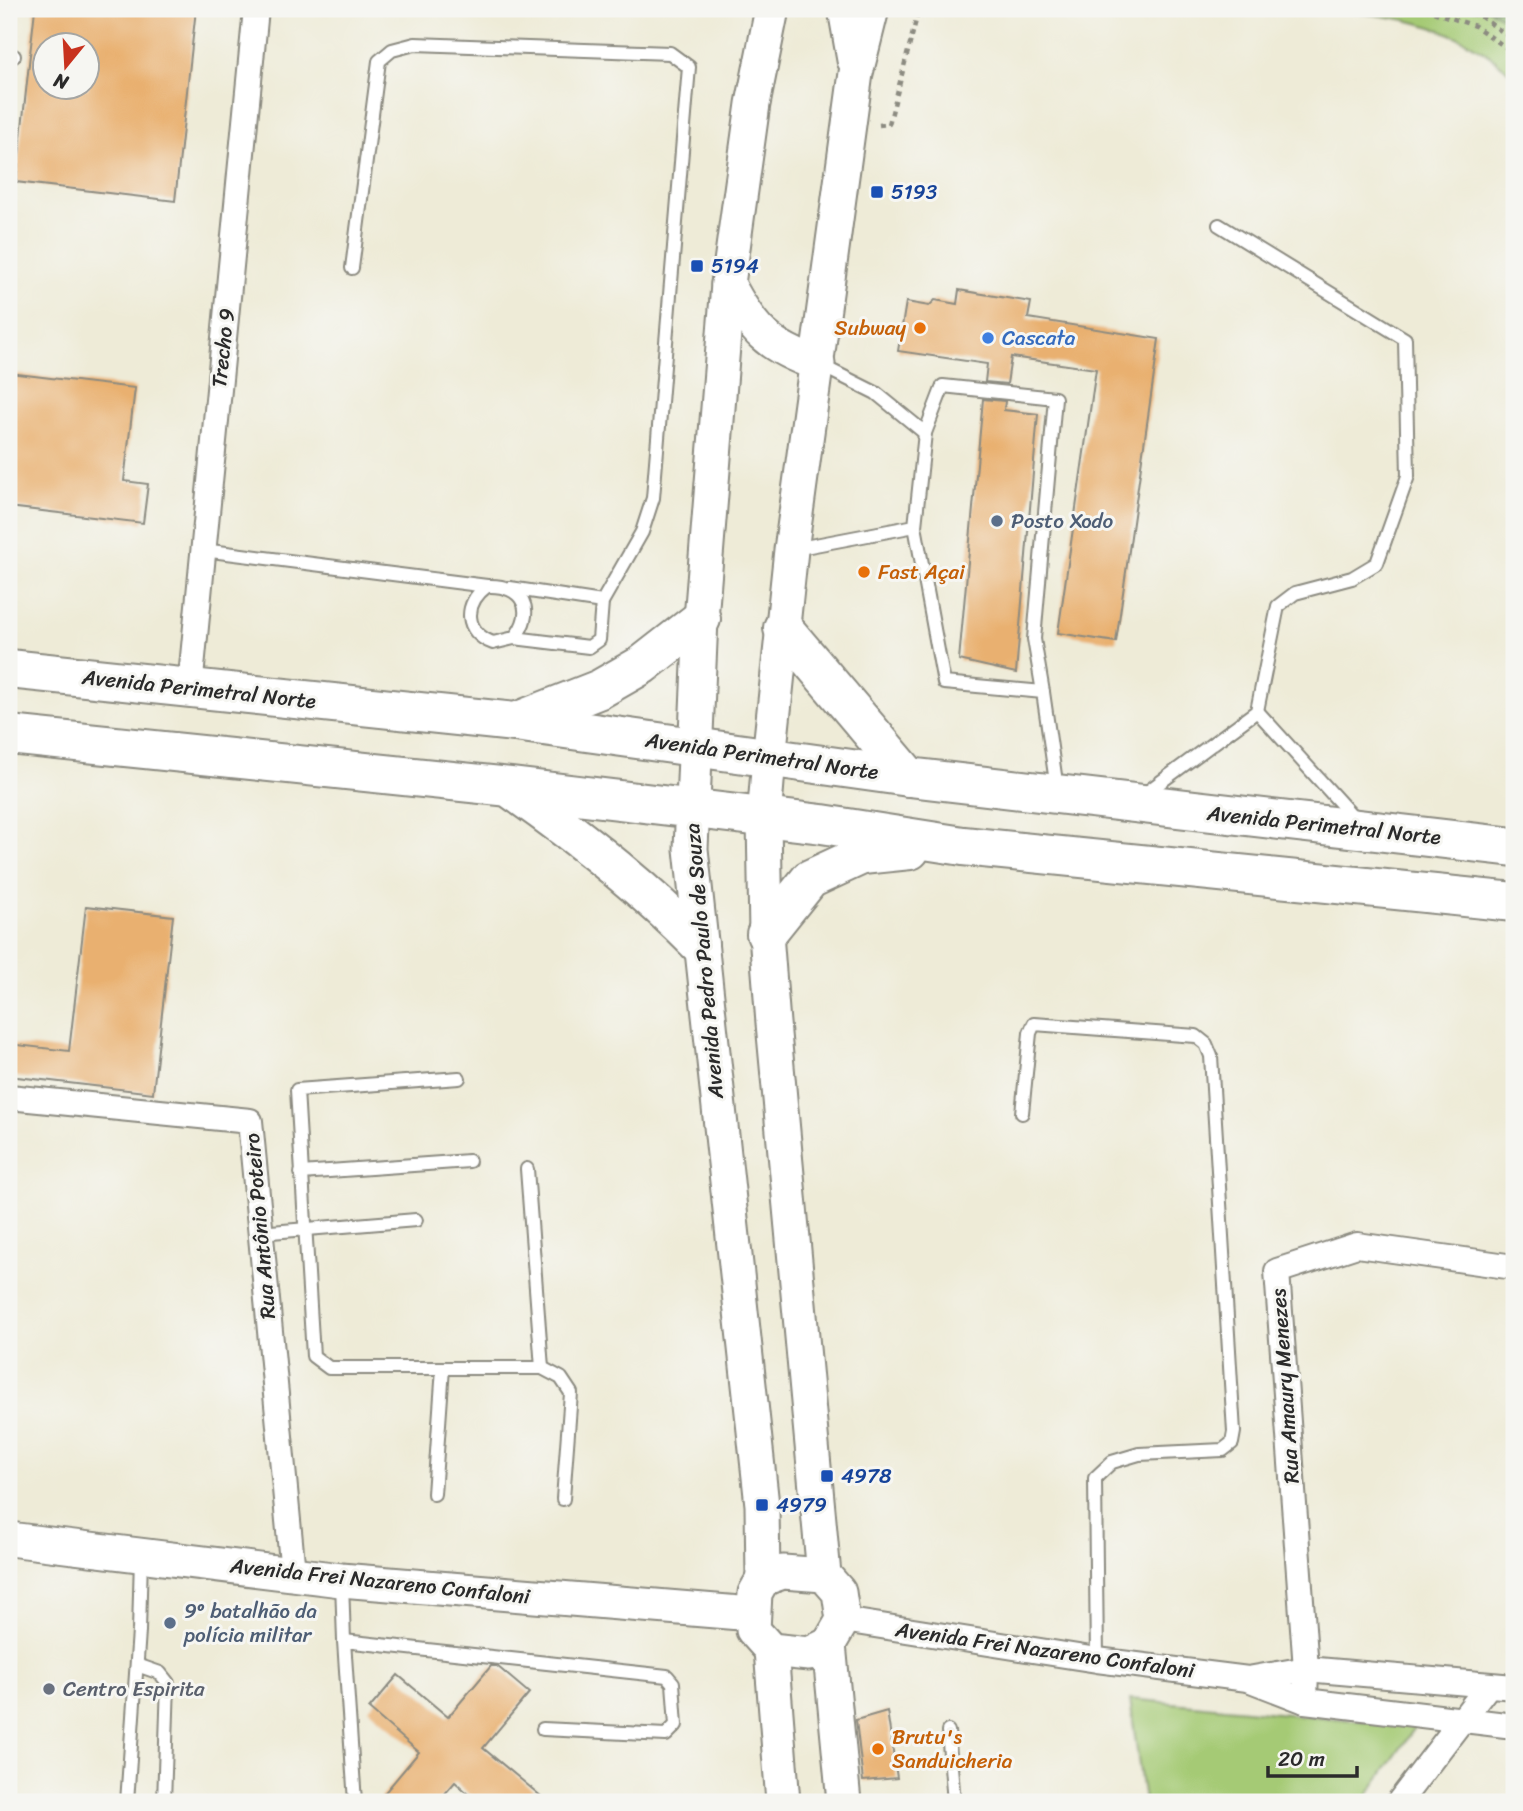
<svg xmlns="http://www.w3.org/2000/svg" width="1523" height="1811" font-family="Sriracha,sans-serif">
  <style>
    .green { fill: #a5ca75; stroke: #687a50; stroke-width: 2 }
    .forest { fill: #84ae66; stroke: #586c48; stroke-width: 2 }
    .building { fill: #e9b070; fill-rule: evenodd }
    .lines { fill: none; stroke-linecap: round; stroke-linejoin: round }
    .lane-casing { stroke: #8c8b81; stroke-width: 16 }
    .street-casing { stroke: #8c8b81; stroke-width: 28 }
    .secondary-casing { stroke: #8c8b81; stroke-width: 37 }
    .highway-casing { stroke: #8c8b81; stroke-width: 42 }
    .path { stroke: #8c8b81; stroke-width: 4.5; stroke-dasharray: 5 5; stroke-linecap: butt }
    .lane { stroke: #fff; stroke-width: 12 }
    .street { stroke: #fff; stroke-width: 24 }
    .secondary { stroke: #fff; stroke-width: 33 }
    .highway { stroke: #fff; stroke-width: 38 }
    .transit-dot { fill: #1a4fb4; stroke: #f6f6f2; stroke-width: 2.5 }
    .food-dot { fill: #e8710a; stroke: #f6f6f2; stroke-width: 2.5 }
    .shop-dot { fill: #3f7fe0; stroke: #f6f6f2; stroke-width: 2.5 }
    .service-dot { fill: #5c6f8a; stroke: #f6f6f2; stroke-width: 2.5 }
    .worship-dot { fill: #6b7280; stroke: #f6f6f2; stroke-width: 2.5 }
    .labels { text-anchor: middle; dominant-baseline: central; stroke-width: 6; stroke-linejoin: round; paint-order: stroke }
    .transit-label { font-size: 21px; fill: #164399; stroke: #f6f6f2; text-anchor: start }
    .food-label { font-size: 21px; fill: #c56008; stroke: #f6f6f2; text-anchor: start }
    .shop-label { font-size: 21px; fill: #366cbe; stroke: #f6f6f2; text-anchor: start }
    .street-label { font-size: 21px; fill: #2b2b2b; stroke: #f6f6f2 }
    .service-label { font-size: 21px; fill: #4e5e75; stroke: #f6f6f2; text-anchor: start }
    .worship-label { font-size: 21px; fill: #5b616d; stroke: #f6f6f2; text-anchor: start }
  </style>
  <rect width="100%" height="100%" fill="#f6f6f2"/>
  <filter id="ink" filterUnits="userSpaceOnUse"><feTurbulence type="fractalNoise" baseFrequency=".0143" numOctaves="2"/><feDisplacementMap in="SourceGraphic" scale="14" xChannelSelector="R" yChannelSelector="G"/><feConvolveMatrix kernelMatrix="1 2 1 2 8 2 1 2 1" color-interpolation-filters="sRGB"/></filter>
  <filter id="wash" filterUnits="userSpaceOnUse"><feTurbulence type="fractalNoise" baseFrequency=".00686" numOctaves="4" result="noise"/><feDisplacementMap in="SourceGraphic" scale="28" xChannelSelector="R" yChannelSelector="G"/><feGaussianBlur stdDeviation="1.57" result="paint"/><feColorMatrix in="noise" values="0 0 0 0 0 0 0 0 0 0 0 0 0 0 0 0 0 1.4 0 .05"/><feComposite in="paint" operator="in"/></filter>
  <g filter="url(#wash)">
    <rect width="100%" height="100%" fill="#eeebd7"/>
    <g class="green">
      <path d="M 1307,9 L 1514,9 L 1514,77 C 1459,19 1382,14 1307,9 Z"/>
      <polygon points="1130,1699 1416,1726 1363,1802 1144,1802"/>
    </g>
    <polygon class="forest" points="1488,9 1514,9 1514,24"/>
    <g id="blocks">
      <g class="building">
        <path d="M 35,9 L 196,9 L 175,201 L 16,182 ZM 46,46 L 88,46 L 88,88 L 46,88 Z"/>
        <polygon points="959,290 1031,302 1028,318 1159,339 1116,642 1058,633 1096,369 1011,357 1007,384 985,382 987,364 898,351 906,302 929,306 935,300 957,304"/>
        <polygon points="9,373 135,388 124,481 148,484 143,523 9,507"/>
        <polygon points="983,399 1005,401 1004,410 1038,414 1016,673 959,660"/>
        <polygon points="86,906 173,916 153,1093 9,1076 9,1044 69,1051"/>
        <polygon points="491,1666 497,1666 529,1693 483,1748 548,1802 478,1802 455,1782 438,1802 377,1802 419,1752 369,1709 398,1675 448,1717"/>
        <polygon points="887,1711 897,1778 863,1781 856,1720"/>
      </g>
    </g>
  </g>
  <g filter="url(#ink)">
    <use href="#blocks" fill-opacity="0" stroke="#8c8b81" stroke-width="2"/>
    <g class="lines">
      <g class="lane-casing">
        <g id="lane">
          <polyline points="9,56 14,56"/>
          <polyline points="352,268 379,61 392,50 415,44 670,53 689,67 653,498 642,532 602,602"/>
          <polyline points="818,364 876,393 925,433"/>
          <polyline points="915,526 944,683 1043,692 1057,789"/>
          <polyline points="794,549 915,526 925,433 943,386 1055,398 1034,639 1043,692"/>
          <polyline points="203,550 487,586"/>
          <path d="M 510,588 L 602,602 L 599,640 L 589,647 L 514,638 L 493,643 C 464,632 463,604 487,586 C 523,584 537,611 514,638"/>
          <polyline points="1257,711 1355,819"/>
          <polyline points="1143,795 1257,711 1278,606 1295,593 1352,578 1377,563 1408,476 1405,339 1219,225"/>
          <polyline points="459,1078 297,1090 313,1356 329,1368 542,1368 527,1169"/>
          <polyline points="1022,1113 1030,1033 1034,1024 1196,1036 1206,1044 1211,1056 1234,1432 1232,1443 1223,1450 1139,1454 1112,1462 1095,1478 1097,1660"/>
          <polyline points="301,1173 469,1161"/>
          <polyline points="259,1233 416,1220"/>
          <polyline points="542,1368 561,1378 571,1393 563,1499"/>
          <polyline points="434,1494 443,1368"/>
          <polyline points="342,1582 344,1641"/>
          <polyline points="137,1665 160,1673 168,1683 164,1802"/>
          <polyline points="948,1731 954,1802"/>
          <polyline points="127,1802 139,1631 141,1557"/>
          <polyline points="355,1802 344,1641 667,1676 673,1683 676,1725 666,1735 543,1729"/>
        </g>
      </g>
      <g class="street-casing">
        <g id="street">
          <polyline points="190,688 256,9"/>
          <polyline points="9,1097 250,1121 293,1573"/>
          <polyline points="843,1620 1097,1660 1248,1679 1305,1701 1514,1726"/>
          <polyline points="1248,1679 1306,1669 1514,1687"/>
          <polyline points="1305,1701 1306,1669 1277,1271 1357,1245 1514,1267"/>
          <polyline points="1399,1802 1488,1686"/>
        </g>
      </g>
      <g class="secondary-casing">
        <g id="secondary">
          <polyline points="845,9 854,60"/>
          <path d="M 728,284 C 752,330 768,347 818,364"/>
          <polyline points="9,1539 341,1580 752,1614"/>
          <polygon points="783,1572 824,1575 839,1592 843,1620 829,1644 809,1654 771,1650 753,1630 755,1593 763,1579"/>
          <polyline points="824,1575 773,1023 766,934 764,819 769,758 791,550 856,73 872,9"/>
          <polyline points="763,1579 762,1505 691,849 701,619 728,284 753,104 772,9"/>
          <polyline points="829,1644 844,1802"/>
          <polyline points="771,1650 783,1802"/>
        </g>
      </g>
      <g class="highway-casing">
        <g id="highway">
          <polyline points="783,628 909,777"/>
          <polyline points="9,669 515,722 909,777 1514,847"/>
          <polyline points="521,720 600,689 642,665 701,619"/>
          <polyline points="9,735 510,787 822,824 963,846 1514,902"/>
          <path d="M 514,791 C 581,838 642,886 699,944"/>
          <polyline points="766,934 810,879 862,855 910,850"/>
        </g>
      </g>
      <g class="path">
        <polyline points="1424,9 1475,26 1514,53"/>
        <polyline points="1462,9 1481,17 1514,40"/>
        <polyline points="879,125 889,124 919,9"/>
      </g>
      <use href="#lane" class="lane"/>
      <use href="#street" class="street"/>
      <use href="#secondary" class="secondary"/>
      <use href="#highway" class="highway"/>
    </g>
  </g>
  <g class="transit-dot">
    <rect x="870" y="185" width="14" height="14" rx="3.5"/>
    <rect x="690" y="259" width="14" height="14" rx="3.5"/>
    <rect x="820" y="1469" width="14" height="14" rx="3.5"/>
    <rect x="755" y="1498" width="14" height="14" rx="3.5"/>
  </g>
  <g class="food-dot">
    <circle cx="920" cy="328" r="7"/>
    <circle cx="864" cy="572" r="7"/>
    <circle cx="878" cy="1749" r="7"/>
  </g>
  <circle class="shop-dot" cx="988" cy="338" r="7"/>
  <g class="service-dot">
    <circle cx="997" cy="521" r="7"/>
    <circle cx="170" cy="1623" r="7"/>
  </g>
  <circle class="worship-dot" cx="49" cy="1689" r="7"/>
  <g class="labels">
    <g class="transit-label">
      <text x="891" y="192">5193</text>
      <text x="711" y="266">5194</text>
      <text x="841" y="1476">4978</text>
      <text x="776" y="1505">4979</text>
    </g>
    <g class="food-label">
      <text x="906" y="328" text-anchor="end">Subway</text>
      <text x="878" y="572">Fast Açai</text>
      <text x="892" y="1737">Brutu's<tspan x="892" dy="24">Sanduicheria</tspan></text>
    </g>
    <g class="shop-label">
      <text x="1002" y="338">Cascata</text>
    </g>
    <g class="street-label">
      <text transform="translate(223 348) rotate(-84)">Trecho 9</text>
      <text transform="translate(199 689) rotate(6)">Avenida Perimetral Norte</text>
      <text transform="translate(762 756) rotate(8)">Avenida Perimetral Norte</text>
      <text transform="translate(1324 825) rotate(6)">Avenida Perimetral Norte</text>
      <text transform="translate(704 961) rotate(-95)">Avenida Pedro Paulo de Souza</text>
      <text transform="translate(260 1226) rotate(-95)">Rua Antônio Poteiro</text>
      <text transform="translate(1285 1386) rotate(-94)">Rua Amaury Menezes</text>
      <text transform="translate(380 1581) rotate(6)">Avenida Frei Nazareno Confaloni</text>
      <text transform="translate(1045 1650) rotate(8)">Avenida Frei Nazareno Confaloni</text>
    </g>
    <g class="service-label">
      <text x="1011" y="521">Posto Xodo</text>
      <text x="184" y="1611">9º batalhão da<tspan x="184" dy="24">polícia militar</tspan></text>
    </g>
    <g class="worship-label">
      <text x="63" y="1689">Centro Espirita</text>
    </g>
  </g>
  <rect width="1523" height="1811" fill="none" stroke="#f6f6f2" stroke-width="35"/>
  <g transform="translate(66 66) rotate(198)"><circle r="33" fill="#f6f6f2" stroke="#a5a5a2" stroke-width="2"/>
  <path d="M0-5L12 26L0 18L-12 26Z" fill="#c8321e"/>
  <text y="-10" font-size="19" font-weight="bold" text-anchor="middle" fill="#2b2b2b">N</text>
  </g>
  <path d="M1268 1766v10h89v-10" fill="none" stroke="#2b2b2b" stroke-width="3.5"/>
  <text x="1278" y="1766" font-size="21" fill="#2b2b2b" stroke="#f6f6f2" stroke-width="5" paint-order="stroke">20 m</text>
</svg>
